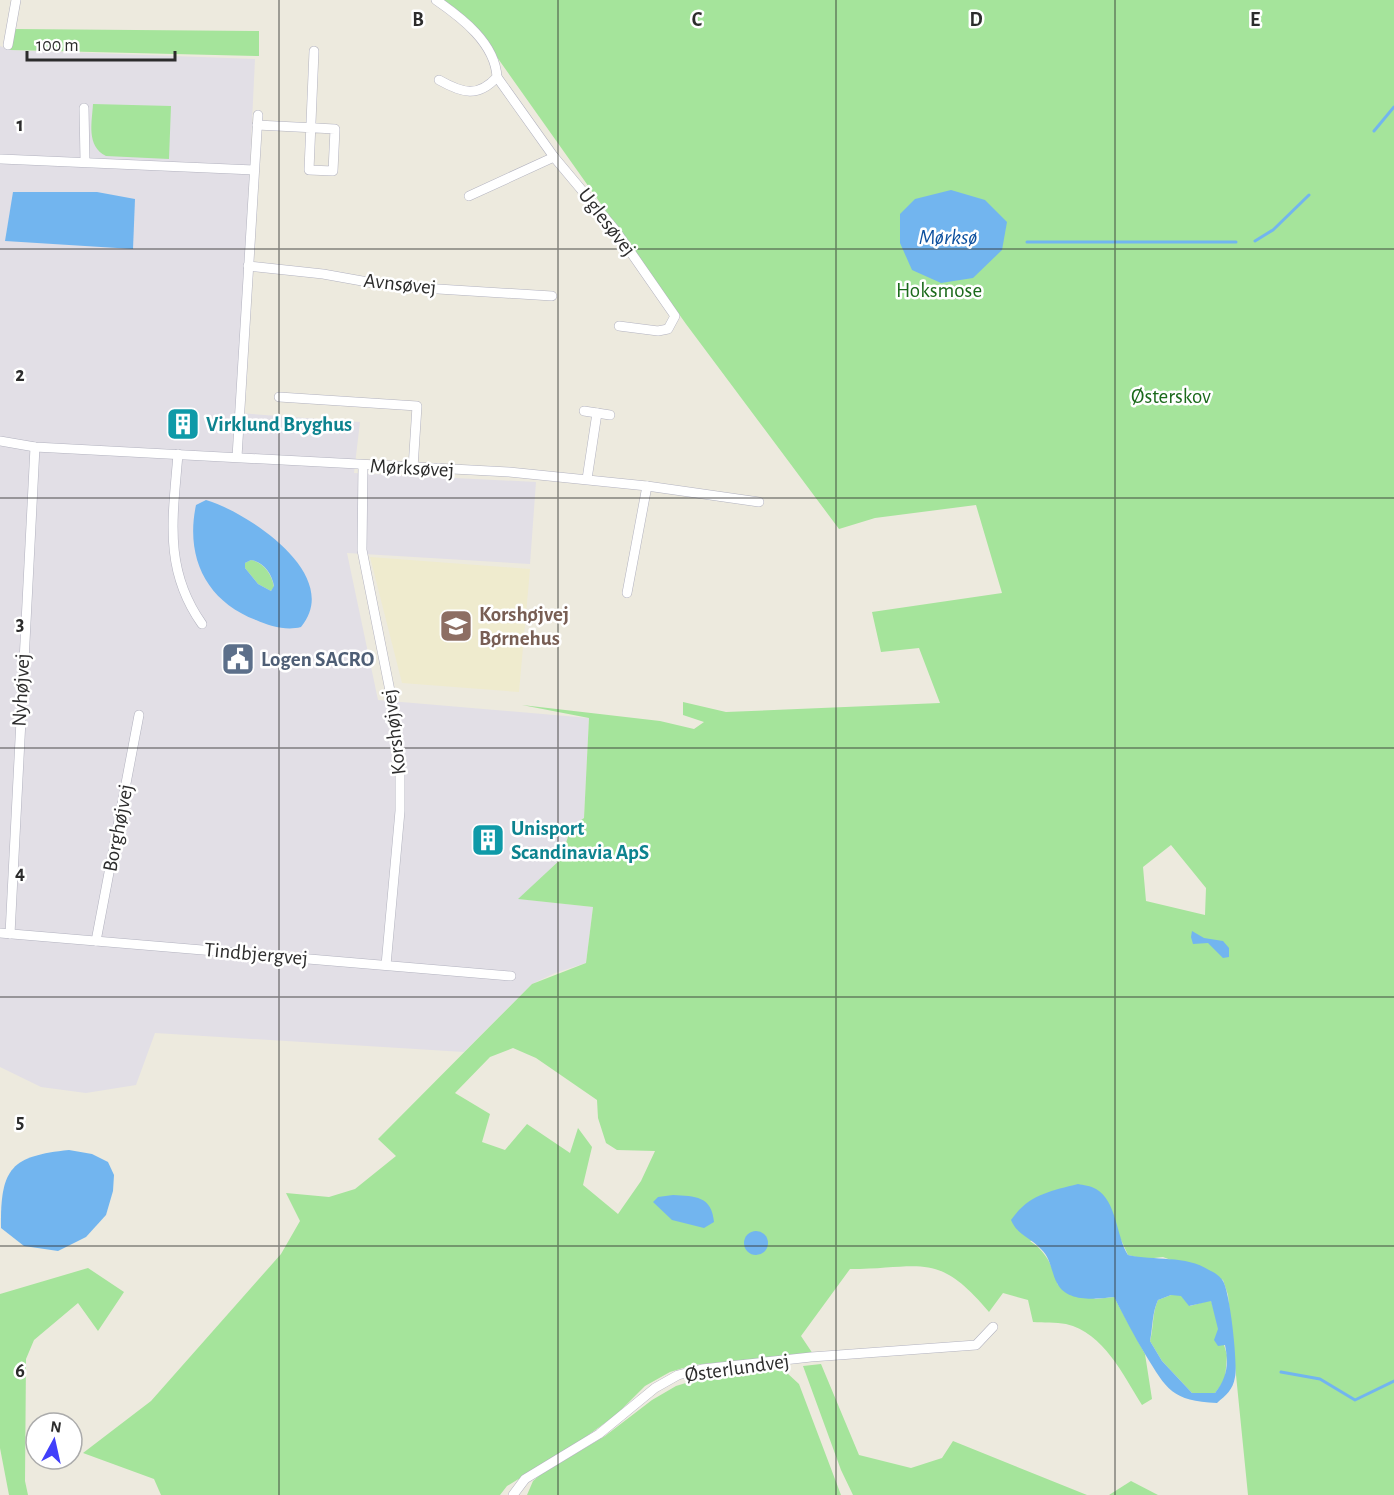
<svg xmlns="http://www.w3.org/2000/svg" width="1394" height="1495" font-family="'Alegreya Sans',sans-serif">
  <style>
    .industrial { fill: #e2dfe6 }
    .education { fill: #efebce }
    .green { fill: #a5e49b; fill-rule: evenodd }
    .water { fill: #72b5ef; fill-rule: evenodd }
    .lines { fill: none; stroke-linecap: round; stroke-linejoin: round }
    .stream { stroke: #72b5ef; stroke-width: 3 }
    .street-casing { stroke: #b2b2bf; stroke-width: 10 }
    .street { stroke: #fff; stroke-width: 9 }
    .grid { fill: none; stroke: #2c2c2c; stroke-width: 1.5; stroke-opacity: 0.55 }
    .labels { text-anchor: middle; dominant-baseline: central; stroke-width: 5; stroke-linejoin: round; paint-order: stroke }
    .street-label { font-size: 21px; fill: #2c2c2c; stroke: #fff }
    .park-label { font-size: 21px; fill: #1b6a1b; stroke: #fff }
    .culture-label { font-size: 21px; font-weight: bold; fill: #0d838f; stroke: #fff; text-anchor: start }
    .education-label { font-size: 21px; font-weight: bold; fill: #785e54; stroke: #fff; text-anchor: start }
    .service-label { font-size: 21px; font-weight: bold; fill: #4e5e75; stroke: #fff; text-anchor: start }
    .water-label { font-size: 22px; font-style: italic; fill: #0d509e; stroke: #fff }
    .grid-label { font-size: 20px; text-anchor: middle; font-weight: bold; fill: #2c2c2c; stroke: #fff; stroke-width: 5; stroke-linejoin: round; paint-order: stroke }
  </style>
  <rect width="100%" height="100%" fill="#edeade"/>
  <polygon class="industrial" points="0,46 10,50 255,59 238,413 360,422 354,473 536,482 530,564 347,553 378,700 589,718 584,818 571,827 561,859 519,899 593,907 586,963 555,973 532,984 464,1052 155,1033 136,1085 86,1093 41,1087 0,1067"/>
  <polygon class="education" points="370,557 530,569 519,692 402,683"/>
  <g class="green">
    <path d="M 442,0 L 1394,0 L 1394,1495 L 1248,1495 L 1228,1295 L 1223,1280 L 1163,1257 L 1145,1259 L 1128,1255 L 1116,1229 L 1030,1241 C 1047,1252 1052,1266 1058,1285 L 1096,1299 L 1114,1297 L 1145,1354 L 1152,1399 L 1142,1405 C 1123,1375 1104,1333 1066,1324 C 1056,1322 1043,1323 1033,1322 L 1028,1300 L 1003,1293 L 989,1312 C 937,1250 922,1269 850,1269 L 801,1336 L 813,1354 L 693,1365 L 670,1372 L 645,1386 L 616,1415 L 580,1441 L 507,1486 L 500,1495 L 161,1495 L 154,1479 L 83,1453 L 151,1401 L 281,1254 L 300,1221 L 286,1193 L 329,1197 L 355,1189 L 396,1156 L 378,1139 L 532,984 L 586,963 L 593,907 L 518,899 L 561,859 L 571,827 L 584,818 L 589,718 L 522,705 L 660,721 L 694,729 L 704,722 L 683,715 L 683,702 L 726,712 L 940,703 L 919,648 L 881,652 L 872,612 L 1002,593 L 976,505 L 875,518 L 839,529 L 686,324 L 482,36 L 455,8 ZM 1171,845 L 1206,888 L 1205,915 L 1146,901 L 1143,867 ZM 513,1048 L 536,1058 L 597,1100 L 598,1118 L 606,1143 L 617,1150 L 655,1151 L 641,1181 L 618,1214 L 583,1185 L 592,1147 L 578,1128 L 570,1153 L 527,1124 L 505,1150 L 482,1142 L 490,1114 L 455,1093 L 490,1057 Z"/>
    <polygon points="15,29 259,31 259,56 10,50"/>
    <path d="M 93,104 L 171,106 L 169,159 L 106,156 C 86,146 92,122 93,104 Z"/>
    <path d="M 251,560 C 264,562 272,575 274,587 L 271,591 L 258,584 L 245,568 L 245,563 Z"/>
    <polygon points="88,1268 124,1292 98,1331 78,1303 34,1340 26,1359 25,1481 28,1495 9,1495 0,1448 0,1294"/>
    <path d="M 1171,1295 L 1181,1295 L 1190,1306 L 1211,1300 L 1227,1355 L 1225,1380 L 1215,1393 L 1192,1393 L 1162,1361 L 1150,1341 C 1154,1326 1152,1313 1158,1300 Z"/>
    <polygon points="821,1364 859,1455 911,1468 942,1458 953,1441 1087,1495 853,1495 841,1470 803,1366"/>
    <polygon points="777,1370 786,1372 799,1384 841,1495 527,1495 533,1481 540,1475 605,1436 652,1400 676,1386 702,1378"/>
    <polygon points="1131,1481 1158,1495 1109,1495"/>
  </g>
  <g class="water">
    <polygon points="951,190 985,200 1007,222 1002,250 973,278 941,283 912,270 900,243 900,214 915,199"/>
    <polygon points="13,192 97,192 135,199 133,249 5,241"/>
    <path d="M 206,500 C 247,512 344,575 301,627 C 286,631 270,626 256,620 C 206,601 185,557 196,505 ZM 251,560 C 264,562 272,574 274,586 L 271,591 L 258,584 L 245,568 L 245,563 Z"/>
    <polygon points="1192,931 1204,938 1223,941 1229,948 1229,957 1223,958 1208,943 1193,944 1191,937"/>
    <path d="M 69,1150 L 92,1154 L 108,1162 L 114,1175 L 113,1191 L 106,1215 L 86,1237 L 58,1251 L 24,1246 L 1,1228 C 0,1167 12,1156 69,1150 Z"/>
    <path d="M 1078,1184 C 1083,1185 1091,1186 1096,1189 C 1117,1201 1116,1236 1128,1255 C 1154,1261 1186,1255 1209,1270 C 1214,1272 1221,1277 1223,1281 C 1230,1292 1238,1365 1235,1377 C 1233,1390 1226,1395 1217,1403 C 1172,1401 1167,1390 1145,1354 C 1134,1336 1124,1316 1114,1297 C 1096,1299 1067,1303 1057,1283 C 1051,1272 1051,1258 1041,1249 C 1030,1237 1018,1236 1011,1220 C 1028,1195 1050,1191 1078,1184 ZM 1171,1295 L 1181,1296 L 1189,1306 L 1211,1301 L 1218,1329 L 1214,1340 L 1218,1346 L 1225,1345 C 1229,1364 1227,1378 1215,1393 L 1192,1393 L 1162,1361 L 1150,1341 C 1153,1326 1152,1313 1158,1300 Z"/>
    <path d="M 673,1195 C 695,1196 712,1196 714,1222 L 704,1228 L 672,1220 L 653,1202 L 658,1197 Z"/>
    <circle cx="756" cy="1243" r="12"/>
  </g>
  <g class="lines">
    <g class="stream">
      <polyline points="1374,131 1394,107"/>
      <polyline points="1255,241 1273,230 1309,195"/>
      <polyline points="1027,242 1236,242"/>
      <polyline points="1281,1372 1320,1379 1355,1400 1394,1381"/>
    </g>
    <g class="street-casing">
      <g id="street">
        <path d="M 436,0 C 462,18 495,43 497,77 C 478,98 462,93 439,80"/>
        <polyline points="8,45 16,0"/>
        <polyline points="497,77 554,157 616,231 675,316 668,329 658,331 619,326"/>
        <polyline points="84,108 85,161"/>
        <polyline points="257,125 335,129 333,171 309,170 314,51"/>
        <polyline points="1,159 254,170"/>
        <polyline points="469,196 554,157"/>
        <polyline points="248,266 323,274 390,286 552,296"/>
        <polyline points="279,397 417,406 413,468"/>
        <polyline points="584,411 610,415"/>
        <polyline points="0,441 35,447 509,472 647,486 759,502"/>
        <path d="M 178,454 C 173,517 163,569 202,624"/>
        <polyline points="237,457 258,115"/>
        <polyline points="363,466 362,550 394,711 400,771 400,811 386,965"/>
        <polyline points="587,479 597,413"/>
        <polyline points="627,593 647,486"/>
        <polyline points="0,933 511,976"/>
        <polyline points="10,934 35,447"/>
        <polyline points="96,941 139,715"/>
        <polyline points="513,1495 525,1479 599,1434 655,1388 678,1375 702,1369 811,1357 976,1345 993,1327"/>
      </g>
    </g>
    <use href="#street" class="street"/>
  </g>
  <path class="grid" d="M 279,0 L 279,1495M 558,0 L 558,1495M 836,0 L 836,1495M 1115,0 L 1115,1495M 0,249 L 1394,249M 0,498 L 1394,498M 0,748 L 1394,748M 0,997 L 1394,997M 0,1246 L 1394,1246"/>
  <defs>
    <g id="building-square" transform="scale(1.725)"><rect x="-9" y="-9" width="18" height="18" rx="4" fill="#0f9aa8" stroke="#fff"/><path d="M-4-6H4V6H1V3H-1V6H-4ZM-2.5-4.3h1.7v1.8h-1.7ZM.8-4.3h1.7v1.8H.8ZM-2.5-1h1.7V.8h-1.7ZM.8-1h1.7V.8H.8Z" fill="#fff"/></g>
    <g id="school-square" transform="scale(1.725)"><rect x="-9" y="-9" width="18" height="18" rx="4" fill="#8d6e63" stroke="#fff"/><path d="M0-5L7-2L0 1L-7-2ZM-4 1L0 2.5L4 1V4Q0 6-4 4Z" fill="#fff"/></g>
    <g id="civic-square" transform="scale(1.725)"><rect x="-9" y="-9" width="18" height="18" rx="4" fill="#5c6f8a" stroke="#fff"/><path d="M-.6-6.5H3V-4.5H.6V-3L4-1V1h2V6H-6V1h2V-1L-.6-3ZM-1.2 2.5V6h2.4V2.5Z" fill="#fff"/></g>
  </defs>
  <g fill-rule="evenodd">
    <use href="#building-square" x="183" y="424"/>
    <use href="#school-square" x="456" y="626"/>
    <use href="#civic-square" x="238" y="659"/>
    <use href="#building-square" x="488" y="840"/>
  </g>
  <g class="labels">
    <g class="street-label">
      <text transform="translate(607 222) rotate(52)">Uglesøvej</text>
      <text transform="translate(400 284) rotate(6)">Avnsøvej</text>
      <text transform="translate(412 468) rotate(3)">Mørksøvej</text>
      <text transform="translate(21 690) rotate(-87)">Nyhøjvej</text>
      <text transform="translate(394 732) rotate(-97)">Korshøjvej</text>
      <text transform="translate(118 828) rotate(-79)">Borghøjvej</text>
      <text transform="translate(256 954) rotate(5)">Tindbjergvej</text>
      <text transform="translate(737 1368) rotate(-8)">Østerlundvej</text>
    </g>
    <g class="park-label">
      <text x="939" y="290">Hoksmose</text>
      <text x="1171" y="396">Østerskov</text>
    </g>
    <g class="culture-label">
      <text x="206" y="424">Virklund Bryghus</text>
      <text x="511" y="828">Unisport<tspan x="511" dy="24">Scandinavia ApS</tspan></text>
    </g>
    <g class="education-label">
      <text x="479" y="614">Korshøjvej<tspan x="479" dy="24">Børnehus</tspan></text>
    </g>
    <g class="service-label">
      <text x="261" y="659">Logen SACRO</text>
    </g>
    <g class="water-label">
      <text x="948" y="237">Mørksø</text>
    </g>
  </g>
  <g class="grid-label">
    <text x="418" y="26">B</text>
    <text x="697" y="26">C</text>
    <text x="976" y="26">D</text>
    <text x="1255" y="26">E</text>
    <text x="20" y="131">1</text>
    <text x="20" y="381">2</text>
    <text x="20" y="630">3</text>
    <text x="20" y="879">4</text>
    <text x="20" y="1128">5</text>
    <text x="20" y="1377">6</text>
  </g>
  <g transform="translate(54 1441) rotate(8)"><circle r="28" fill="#ffffff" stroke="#ababab" stroke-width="1.5"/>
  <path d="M0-4.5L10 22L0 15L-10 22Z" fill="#413ffa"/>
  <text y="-9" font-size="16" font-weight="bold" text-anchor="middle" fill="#2c2c2c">N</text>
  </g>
  <path d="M27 51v9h148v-9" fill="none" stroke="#2c2c2c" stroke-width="3"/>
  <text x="36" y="51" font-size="18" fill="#2c2c2c" stroke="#ffffff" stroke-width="4.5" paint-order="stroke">100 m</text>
</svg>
